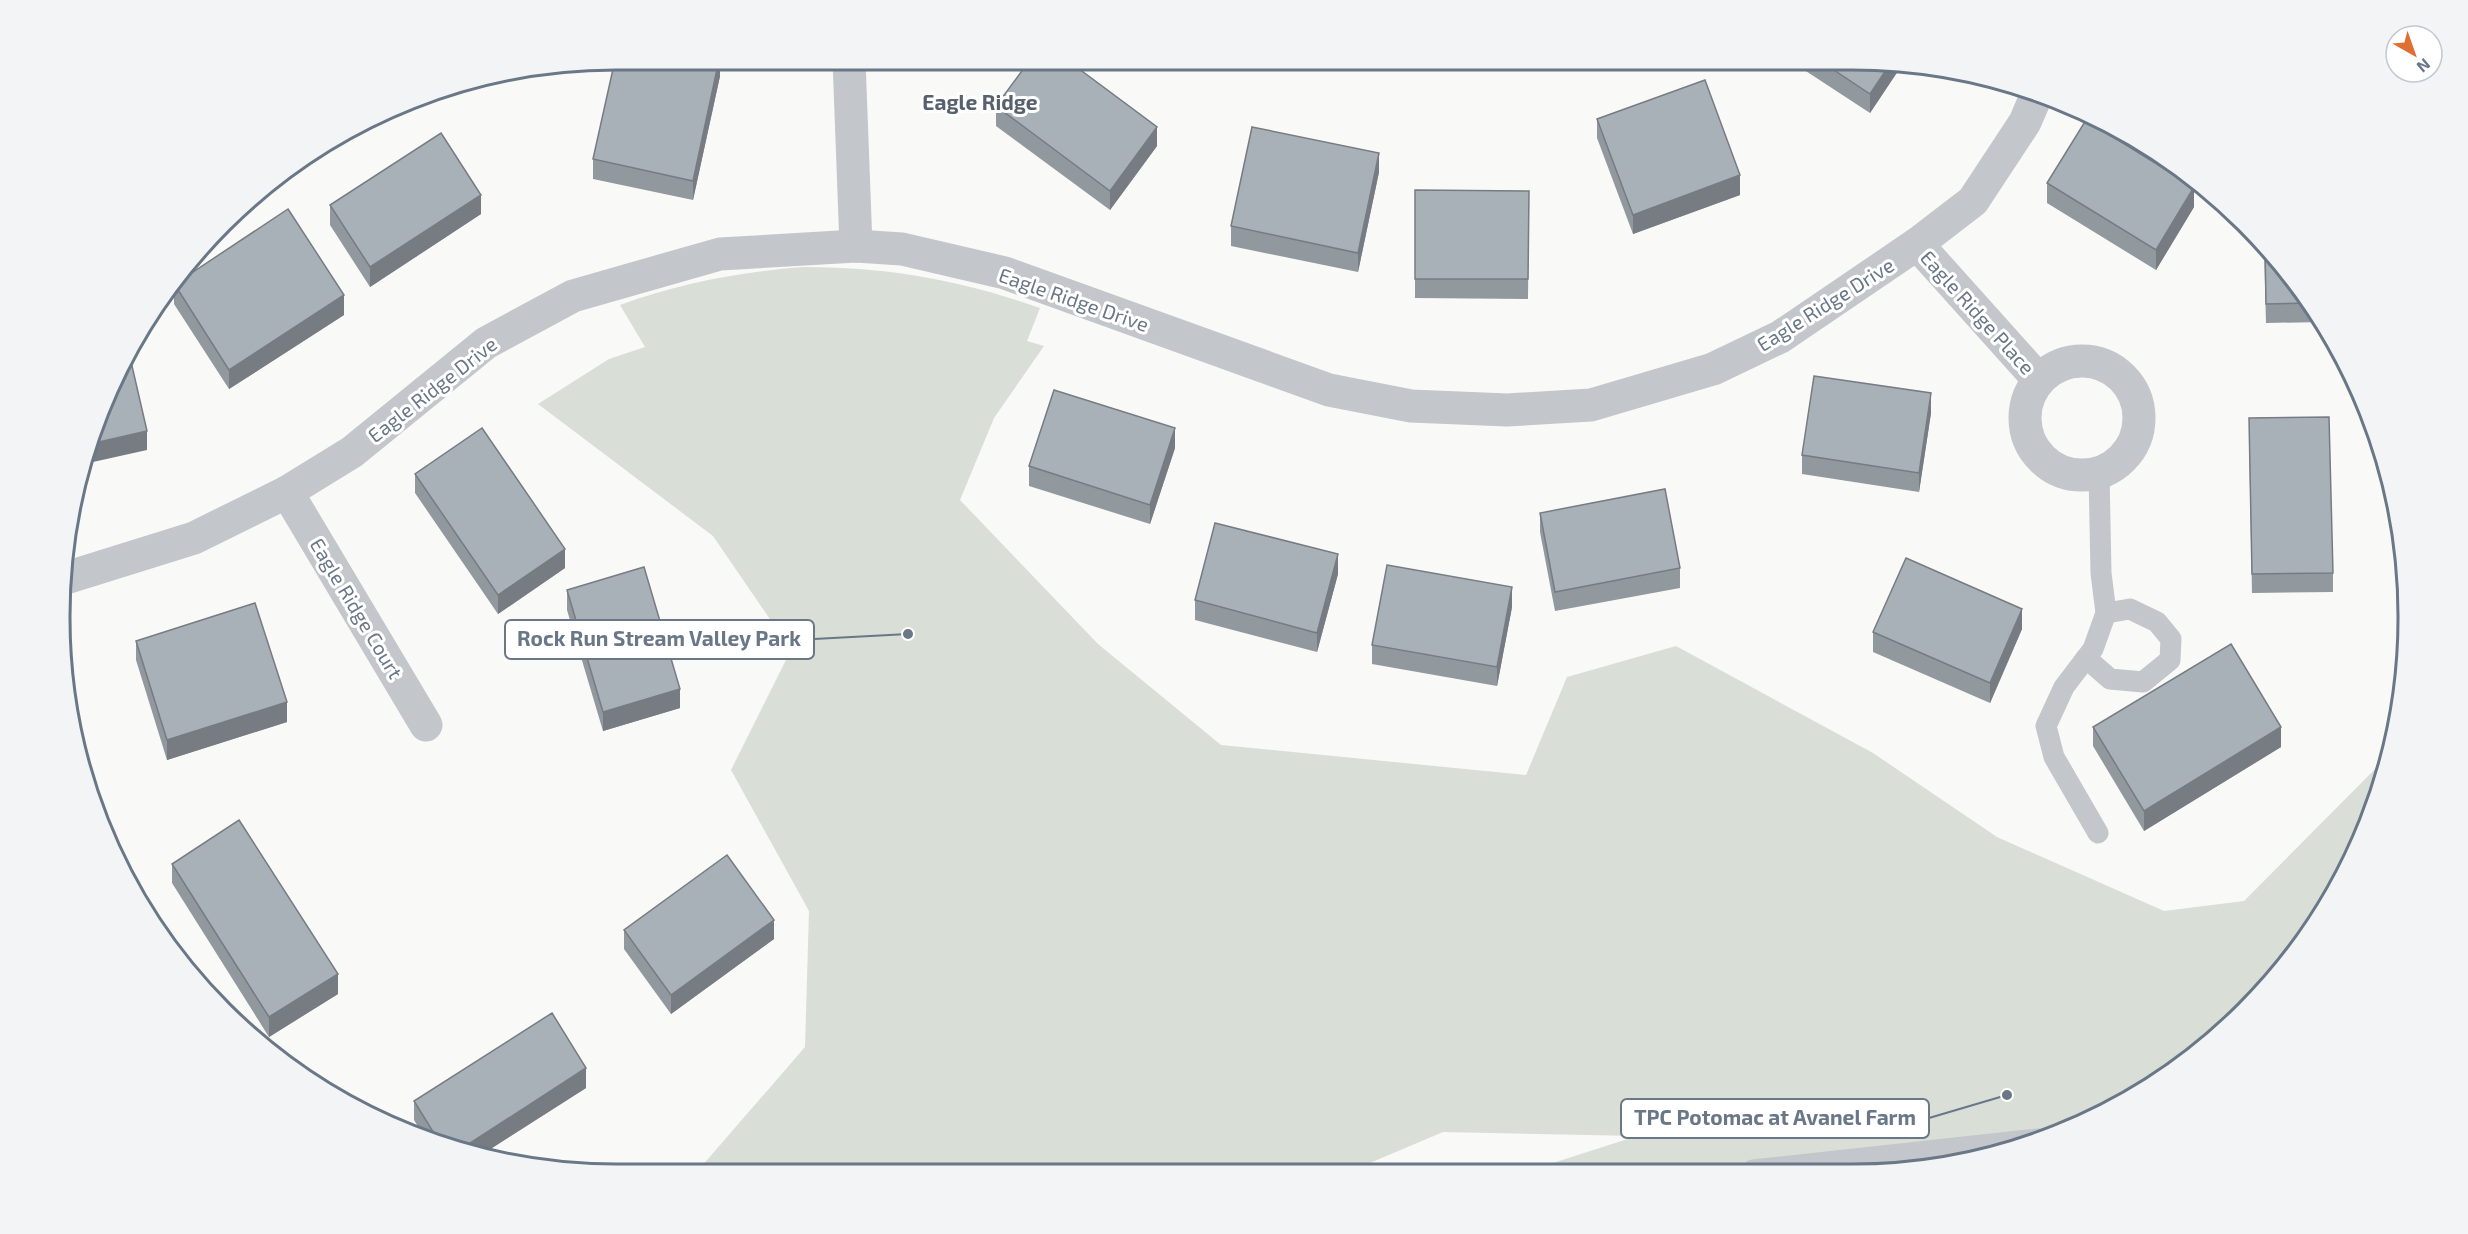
<svg xmlns="http://www.w3.org/2000/svg" width="2468" height="1234" font-family="'Exo 2',sans-serif">
  <style>
    .green { fill: #d9ded7 }
    .lines { fill: none; stroke-linecap: round; stroke-linejoin: round }
    .lane { stroke: #c3c6ca; stroke-width: 21 }
    .street { stroke: #c3c6ca; stroke-width: 33 }
    .wall { fill: #91989e }
    .shaded-wall { fill: #767c81 }
    .building { fill: #a9b1b8; stroke: #767c81; stroke-width: 1.5 }
    .labels { text-anchor: middle; dominant-baseline: central; stroke-width: 6; stroke-linejoin: round; paint-order: stroke }
    .street-label { font-size: 20px; fill: #697787; stroke: #fff }
    .neighbourhood-label { font-size: 21px; font-weight: bold; fill: #57616d; stroke: #fff }
    .rim { fill: none; stroke: #697787; stroke-width: 3 }
    .leader { fill: none; stroke: #697787; stroke-width: 2 }
    .callout-dot { fill: #697787; stroke: #fff; stroke-width: 2 }
    .callout { fill: #fff; stroke: #697787; stroke-width: 2 }
    .callout-label { font-size: 21px; text-anchor: middle; font-weight: bold; fill: #697787 }
  </style>
  <rect width="100%" height="100%" fill="#f9f9f7"/>
  <path class="green" d="M 803,267 C 889,267 960,280 1040,308 L 1027,341 L 1044,346 L 994,418 L 960,500 L 1098,644 L 1221,745 L 1526,775 L 1567,677 L 1676,646 L 1873,753 L 1997,837 L 2164,911 L 2244,901 L 2388,756 L 2365,830 L 2293,956 L 2190,1059 L 2064,1131 L 1924,1169 L 1528,1171 L 1637,1136 L 1443,1132 L 1351,1171 L 695,1174 L 805,1047 L 809,911 L 731,770 L 791,650 L 713,536 L 538,404 L 609,359 L 645,347 L 620,305 C 680,283 740,272 803,267 Z"/>
  <g class="lines">
    <g class="lane">
      <polyline points="2086,658 2110,679 2143,682 2170,660 2171,639 2157,622 2130,609 2106,613"/>
      <polyline points="2098,833 2054,757 2046,726 2064,687 2093,649 2106,613 2101,573 2099,472"/>
      <polyline points="1753,1170 2038,1139"/>
    </g>
    <g class="street">
      <polyline points="849,60 856,246"/>
      <polyline points="1917,244 2039,380"/>
      <circle cx="2082" cy="418" r="57"/>
      <polyline points="287,492 426,725"/>
      <polyline points="69,577 194,538 287,492 352,452 486,343 573,296 720,254 856,246 902,249 1005,273 1329,390 1411,406 1507,410 1591,405 1713,369 1780,337 1917,244 1973,201 2025,122 2037,94"/>
    </g>
  </g>
  <g class="wall">
    <polygon points="720,60 720,76 693,200 593,179 593,159"/>
    <polygon points="1789,60 1851,60 1902,65 1870,113"/>
    <polygon points="996,106 1157,146 1110,210 996,126"/>
    <polygon points="1597,119 1740,195 1633,234 1597,138"/>
    <polygon points="1379,172 1358,272 1231,246 1231,226"/>
    <polygon points="2047,183 2194,207 2156,270 2047,203"/>
    <polygon points="1415,190 1529,191 1528,299 1415,298"/>
    <polygon points="330,205 481,214 370,287 330,225"/>
    <polygon points="2264,247 2314,308 2322,322 2266,323"/>
    <polygon points="178,282 344,315 229,389 174,304 174,286"/>
    <polygon points="1931,413 1919,492 1802,474 1802,455"/>
    <polygon points="2249,437 2333,573 2333,592 2252,593"/>
    <polygon points="1175,448 1150,524 1029,486 1029,466"/>
    <polygon points="415,474 565,568 498,614 415,493"/>
    <polygon points="1540,513 1680,568 1680,588 1555,611 1540,532"/>
    <polygon points="1338,574 1317,652 1195,620 1195,600"/>
    <polygon points="567,590 680,708 603,731 567,610"/>
    <polygon points="1512,607 1497,686 1372,664 1372,645"/>
    <polygon points="2022,629 1990,703 1873,652 1873,632"/>
    <polygon points="136,641 287,722 167,760 136,660"/>
    <polygon points="2093,727 2281,747 2144,831 2093,746"/>
    <polygon points="172,864 338,994 269,1037 172,883"/>
    <polygon points="624,930 774,939 671,1014 624,949"/>
    <polygon points="586,1088 481,1155 425,1138 414,1120 414,1101"/>
  </g>
  <g class="shaded-wall">
    <polygon points="719,60 720,60 720,76 693,200 693,181"/>
    <polygon points="1890,64 1902,65 1870,113 1870,94"/>
    <polygon points="1157,127 1157,146 1110,210 1110,191"/>
    <polygon points="1379,153 1379,172 1358,272 1358,253"/>
    <polygon points="1740,175 1740,195 1633,234 1633,215"/>
    <polygon points="2194,187 2194,207 2156,270 2156,250"/>
    <polygon points="481,195 481,214 370,287 370,267"/>
    <polygon points="344,295 344,315 229,389 229,370"/>
    <polygon points="1931,393 1931,413 1919,492 1919,473"/>
    <polygon points="1175,428 1175,448 1150,524 1150,505"/>
    <polygon points="147,431 147,450 84,464 90,444"/>
    <polygon points="565,549 565,568 498,614 498,595"/>
    <polygon points="1338,554 1338,574 1317,652 1317,633"/>
    <polygon points="1512,587 1512,607 1497,686 1497,667"/>
    <polygon points="2022,609 2022,629 1990,703 1990,683"/>
    <polygon points="680,689 680,708 603,731 603,712"/>
    <polygon points="287,702 287,722 167,760 167,740"/>
    <polygon points="2281,727 2281,747 2144,831 2144,811"/>
    <polygon points="774,920 774,939 671,1014 671,995"/>
    <polygon points="338,974 338,994 269,1037 269,1017"/>
    <polygon points="586,1068 586,1088 481,1155 461,1149"/>
  </g>
  <g class="building">
    <polygon points="615,60 719,60 693,181 593,159"/>
    <polygon points="1030,60 1067,60 1157,127 1110,191 996,106"/>
    <polygon points="1819,60 1851,60 1890,64 1870,94"/>
    <polygon points="1705,80 1740,175 1633,215 1597,119"/>
    <polygon points="2086,120 2194,187 2156,250 2047,183"/>
    <polygon points="1252,127 1379,153 1358,253 1231,226"/>
    <polygon points="441,133 481,195 370,267 330,205"/>
    <polygon points="1415,190 1529,191 1528,279 1415,279"/>
    <polygon points="288,209 344,295 229,370 175,285 178,282"/>
    <polygon points="2265,247 2310,303 2266,304"/>
    <polygon points="129,353 147,431 90,444 103,404"/>
    <polygon points="1814,376 1931,393 1919,473 1802,455"/>
    <polygon points="1054,390 1175,428 1150,505 1029,466"/>
    <polygon points="2329,417 2333,573 2252,574 2249,418"/>
    <polygon points="482,428 565,549 498,595 415,474"/>
    <polygon points="1665,489 1680,568 1555,592 1540,513"/>
    <polygon points="1215,523 1338,554 1317,633 1195,600"/>
    <polygon points="1906,558 2022,609 1990,683 1873,632"/>
    <polygon points="1387,565 1512,587 1497,667 1372,645"/>
    <polygon points="644,567 680,689 603,712 567,590"/>
    <polygon points="255,603 287,702 167,740 136,641"/>
    <polygon points="2231,644 2281,727 2144,811 2093,727"/>
    <polygon points="239,820 338,974 269,1017 172,864"/>
    <polygon points="727,855 774,920 671,995 624,930"/>
    <polygon points="552,1013 586,1068 461,1149 440,1143 414,1101"/>
  </g>
  <g class="labels">
    <g class="street-label">
      <text transform="translate(1074 299) rotate(19)">Eagle Ridge Drive</text>
      <text transform="translate(1825 304) rotate(-32)">Eagle Ridge Drive</text>
      <text transform="translate(1978 312) rotate(48)">Eagle Ridge Place</text>
      <text transform="translate(432 389) rotate(-38)">Eagle Ridge Drive</text>
      <text transform="translate(357 608) rotate(59)">Eagle Ridge Court</text>
    </g>
    <g class="neighbourhood-label">
      <text x="980" y="101">Eagle Ridge</text>
    </g>
  </g>
  <path d="M0 0H2468V1234H0ZM616 70H1852A546 546 0 0 1 2398 616V618A546 546 0 0 1 1852 1164H616A546 546 0 0 1 70 618V616A546 546 0 0 1 616 70Z" fill="#f3f4f5" fill-rule="evenodd"/>
  <path class="rim" d="M616 70H1852A546 546 0 0 1 2398 616V618A546 546 0 0 1 1852 1164H616A546 546 0 0 1 70 618V616A546 546 0 0 1 616 70Z"/>
  <path class="leader" d="M908 634L814 639M2007 1095L1929 1118"/>
  <g class="callout-dot">
    <circle cx="908" cy="634" r="6"/>
    <circle cx="2007" cy="1095" r="6"/>
  </g>
  <g class="callout">
    <rect x="505" y="620" width="309" height="39" rx="6"/>
    <rect x="1621" y="1099" width="308" height="39" rx="6"/>
  </g>
  <g class="callout-label">
    <text x="659" y="646">Rock Run Stream Valley Park</text>
    <text x="1775" y="1125">TPC Potomac at Avanel Farm</text>
  </g>
  <g transform="translate(2414 54) rotate(140)"><circle r="28" fill="#ffffff" stroke="#c3c9cf" stroke-width="1.5"/>
  <path d="M0-4.5L10 22L0 15L-10 22Z" fill="#df6e32"/>
  <text y="-9" font-size="16" font-weight="bold" text-anchor="middle" fill="#697787">N</text>
  </g>
</svg>
